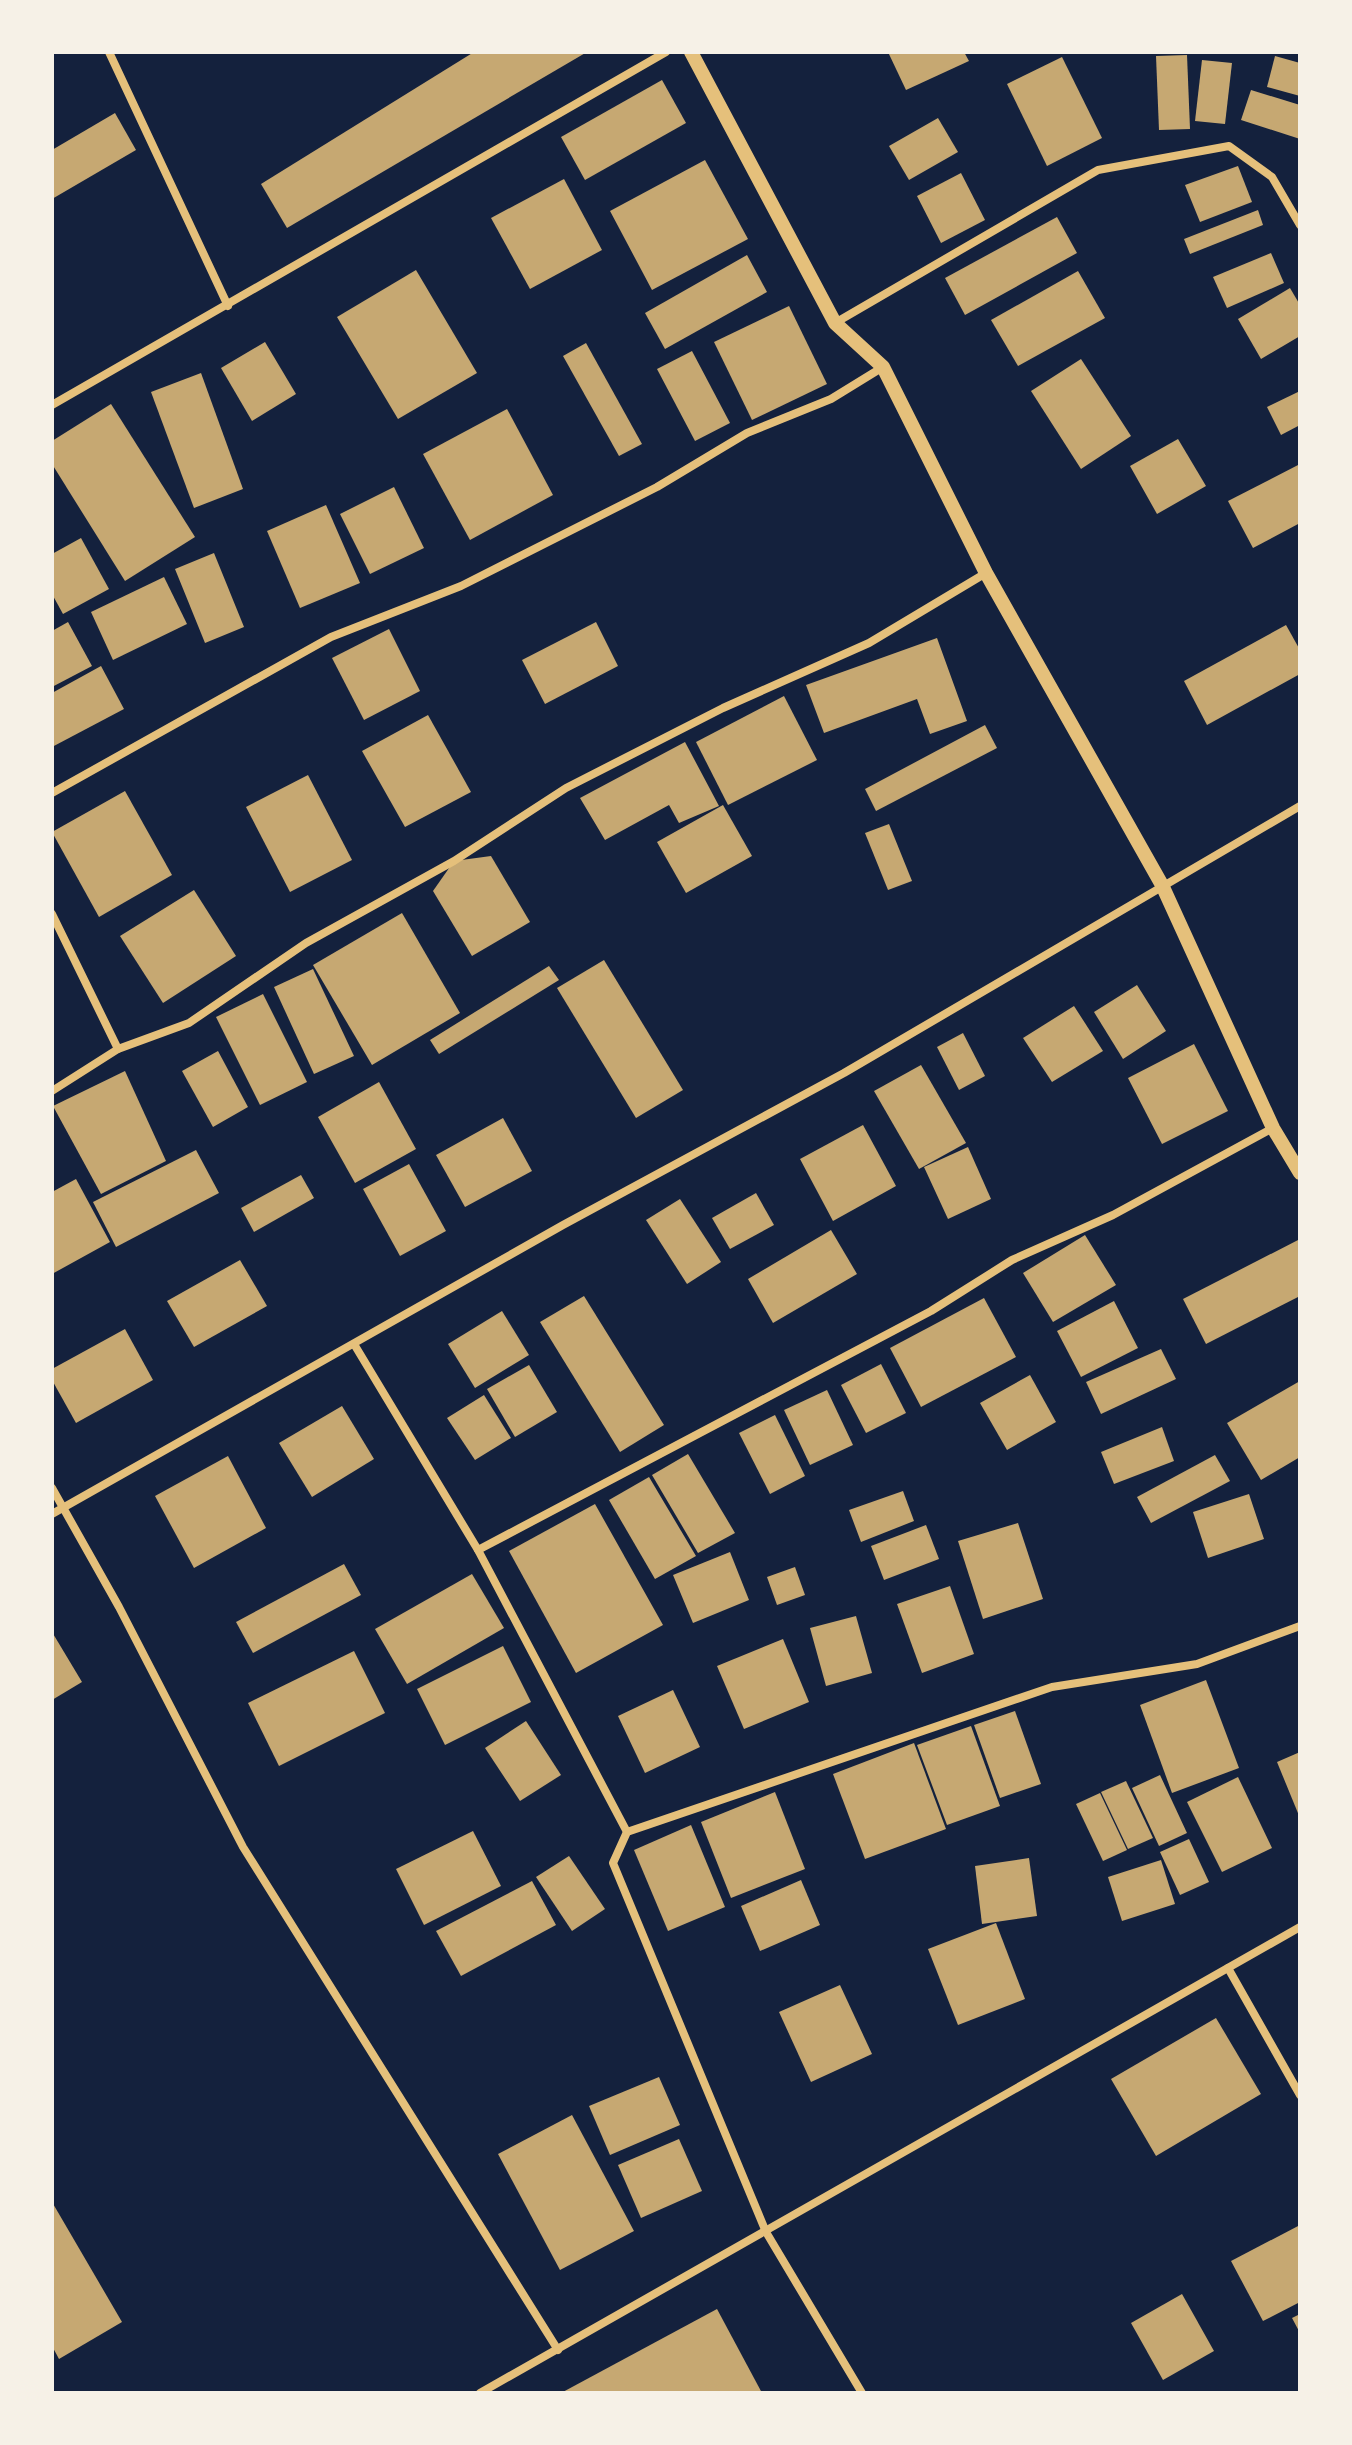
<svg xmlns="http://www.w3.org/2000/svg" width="1352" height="2445" font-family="'Fira Sans',sans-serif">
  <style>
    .building { fill: #c6a872 }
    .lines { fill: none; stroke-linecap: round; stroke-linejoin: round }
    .minor { stroke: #e5c07b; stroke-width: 8 }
    .tertiary { stroke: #e5c07b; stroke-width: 14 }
  </style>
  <rect width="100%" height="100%" fill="#14213d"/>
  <g class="building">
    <polygon points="474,52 587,52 287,228 261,184"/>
    <polygon points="888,52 964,52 969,61 906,90"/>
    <polygon points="1187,55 1190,129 1159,130 1156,56"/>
    <polygon points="1275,56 1300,63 1300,96 1267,87"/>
    <polygon points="1062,57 1102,138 1047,166 1007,84"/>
    <polygon points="1202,60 1232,63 1225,124 1195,121"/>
    <polygon points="662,80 686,123 585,180 561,137"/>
    <polygon points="1251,90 1300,105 1300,139 1241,120"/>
    <polygon points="115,113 136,150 52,199 52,150"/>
    <polygon points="938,118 958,152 909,180 889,146"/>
    <polygon points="705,160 748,239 652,290 610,211"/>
    <polygon points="1238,166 1252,202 1200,222 1185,185"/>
    <polygon points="961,173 985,220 941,243 917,196"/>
    <polygon points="564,179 602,250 530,289 491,218"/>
    <polygon points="1258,210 1263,225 1190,254 1184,239"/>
    <polygon points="1057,217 1077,253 965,315 945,278"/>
    <polygon points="1271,253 1284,283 1227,308 1213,277"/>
    <polygon points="747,255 767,292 665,349 645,313"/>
    <polygon points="416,270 477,373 398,419 337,317"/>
    <polygon points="1078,271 1105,318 1018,366 991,320"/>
    <polygon points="1290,288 1300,305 1300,336 1261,359 1238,319"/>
    <polygon points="789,306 827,384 752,420 714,342"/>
    <polygon points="265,342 296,394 252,421 221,368"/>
    <polygon points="586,343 642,444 619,456 563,356"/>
    <polygon points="692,351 730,423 695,441 657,369"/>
    <polygon points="1081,359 1131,436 1081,469 1031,391"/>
    <polygon points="201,373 243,489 194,508 151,392"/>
    <polygon points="1300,391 1300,425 1281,435 1267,407"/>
    <polygon points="111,404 195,537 125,581 52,464 52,441"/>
    <polygon points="507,409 553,495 470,540 423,454"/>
    <polygon points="1178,439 1206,486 1157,514 1130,466"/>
    <polygon points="1300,464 1300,523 1253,548 1228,501"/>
    <polygon points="394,487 424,548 370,574 340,514"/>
    <polygon points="326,505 360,583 300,608 267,531"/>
    <polygon points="81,538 109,589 63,614 52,594 52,554"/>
    <polygon points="214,553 244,627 205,643 175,569"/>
    <polygon points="164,577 187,624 113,660 91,612"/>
    <polygon points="68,622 92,666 52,687 52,631"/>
    <polygon points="596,622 618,666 545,704 522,660"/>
    <polygon points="1286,625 1300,650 1300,674 1207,725 1184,681"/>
    <polygon points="389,629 420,691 364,720 332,658"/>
    <polygon points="937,638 967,721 930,734 917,699 824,733 806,685"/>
    <polygon points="101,666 124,709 52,747 52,693"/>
    <polygon points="784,696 817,760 728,805 696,742"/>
    <polygon points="428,715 471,792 405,827 362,751"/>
    <polygon points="985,725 997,748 876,811 865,789"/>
    <polygon points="685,742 719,806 679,823 669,805 605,840 580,798"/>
    <polygon points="308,775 352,860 290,892 246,807"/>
    <polygon points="125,791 172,875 99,917 52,832"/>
    <polygon points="723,805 752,856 686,893 657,842"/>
    <polygon points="889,824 912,881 888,890 865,833"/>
    <polygon points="491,856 530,922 472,956 433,891 454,861"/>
    <polygon points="194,890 236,956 163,1003 120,936"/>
    <polygon points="402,913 460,1013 372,1065 313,965"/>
    <polygon points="604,960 683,1090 636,1118 557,988"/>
    <polygon points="549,966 559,980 439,1054 430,1040"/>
    <polygon points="313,969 354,1056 314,1074 274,987"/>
    <polygon points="1137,985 1166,1031 1123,1059 1094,1012"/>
    <polygon points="263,994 307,1082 260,1105 216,1017"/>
    <polygon points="1074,1006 1103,1051 1052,1082 1023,1038"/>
    <polygon points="963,1033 985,1076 959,1090 937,1047"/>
    <polygon points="1194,1044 1228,1111 1162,1144 1128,1078"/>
    <polygon points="218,1051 248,1107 213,1127 182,1071"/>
    <polygon points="921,1065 966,1143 919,1169 874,1091"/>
    <polygon points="125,1071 166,1161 101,1194 53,1106"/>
    <polygon points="379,1082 416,1149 355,1183 318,1117"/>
    <polygon points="503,1118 532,1171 465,1207 436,1155"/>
    <polygon points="863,1125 896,1186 833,1221 800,1159"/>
    <polygon points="968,1147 991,1199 948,1219 924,1167"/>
    <polygon points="196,1150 219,1193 116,1247 93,1202"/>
    <polygon points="409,1164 446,1231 400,1256 363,1189"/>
    <polygon points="301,1175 314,1198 254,1232 241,1208"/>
    <polygon points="76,1179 110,1242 52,1274 52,1192"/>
    <polygon points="756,1193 774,1225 730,1249 712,1218"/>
    <polygon points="680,1199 721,1262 687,1284 646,1220"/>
    <polygon points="831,1230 857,1274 773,1323 748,1279"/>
    <polygon points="1085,1235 1116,1285 1053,1322 1023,1273"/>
    <polygon points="1300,1239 1300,1296 1206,1344 1183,1299"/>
    <polygon points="240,1260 267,1306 194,1347 167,1301"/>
    <polygon points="584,1296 664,1425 620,1452 540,1322"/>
    <polygon points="984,1298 1016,1357 921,1407 890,1348"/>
    <polygon points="1114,1301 1138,1348 1081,1377 1057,1331"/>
    <polygon points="502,1311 529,1355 475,1388 448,1344"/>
    <polygon points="125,1329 153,1380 76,1423 52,1380 52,1369"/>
    <polygon points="1161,1349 1176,1379 1101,1414 1086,1382"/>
    <polygon points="881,1364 906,1413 866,1433 841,1385"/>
    <polygon points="529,1365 557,1412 515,1437 487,1389"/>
    <polygon points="1030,1375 1056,1422 1007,1450 980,1403"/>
    <polygon points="1300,1381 1300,1457 1261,1480 1227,1423"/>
    <polygon points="827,1390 853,1445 810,1465 784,1410"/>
    <polygon points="484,1395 511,1438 475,1460 447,1418"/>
    <polygon points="342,1406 374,1459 312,1497 279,1443"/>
    <polygon points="775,1415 805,1476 770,1494 739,1433"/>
    <polygon points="1162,1427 1174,1461 1114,1484 1101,1452"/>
    <polygon points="688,1454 735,1533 698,1553 652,1475"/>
    <polygon points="1215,1455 1230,1481 1151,1523 1137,1497"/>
    <polygon points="228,1456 266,1528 194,1568 155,1496"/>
    <polygon points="649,1477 696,1556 655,1579 609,1500"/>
    <polygon points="903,1491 914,1521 861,1542 849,1510"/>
    <polygon points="1249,1494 1264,1539 1208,1558 1193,1512"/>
    <polygon points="595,1504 663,1625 576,1673 509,1551"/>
    <polygon points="1018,1523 1043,1599 983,1619 958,1541"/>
    <polygon points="926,1525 939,1559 884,1580 871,1546"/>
    <polygon points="730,1552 749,1600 693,1623 673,1575"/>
    <polygon points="344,1564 361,1595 253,1653 236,1622"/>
    <polygon points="795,1567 805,1595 777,1605 767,1577"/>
    <polygon points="472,1574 504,1628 407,1684 375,1629"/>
    <polygon points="950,1586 974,1654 922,1673 897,1604"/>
    <polygon points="856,1616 872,1673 826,1686 810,1628"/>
    <polygon points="52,1632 82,1682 52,1700"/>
    <polygon points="783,1639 809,1702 744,1729 717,1666"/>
    <polygon points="503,1646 531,1702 445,1745 417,1689"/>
    <polygon points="354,1651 385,1713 279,1766 248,1703"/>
    <polygon points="1206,1680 1239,1768 1172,1793 1140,1705"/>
    <polygon points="673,1690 700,1747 645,1773 618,1716"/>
    <polygon points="1015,1711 1041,1784 1000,1798 974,1725"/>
    <polygon points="526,1721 561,1775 520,1801 485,1748"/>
    <polygon points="971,1726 1000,1806 947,1825 917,1745"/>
    <polygon points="914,1743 946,1829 865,1859 833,1774"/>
    <polygon points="1300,1752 1300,1818 1277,1762"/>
    <polygon points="1160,1775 1187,1833 1159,1846 1132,1788"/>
    <polygon points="1238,1777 1272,1848 1222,1872 1187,1802"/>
    <polygon points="1126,1781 1153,1838 1128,1849 1101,1792"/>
    <polygon points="775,1792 805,1869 731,1898 701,1822"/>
    <polygon points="1100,1793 1127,1850 1103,1861 1076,1804"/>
    <polygon points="691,1825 725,1907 668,1931 634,1850"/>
    <polygon points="473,1831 501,1886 424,1925 396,1869"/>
    <polygon points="1189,1839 1209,1882 1180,1895 1160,1852"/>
    <polygon points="569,1856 605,1909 572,1931 536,1877"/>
    <polygon points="1029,1858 1037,1916 982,1924 975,1866"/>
    <polygon points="1161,1860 1175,1904 1122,1921 1108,1877"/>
    <polygon points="801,1880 820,1925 760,1951 741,1906"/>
    <polygon points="532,1881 556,1925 461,1976 436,1931"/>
    <polygon points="996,1923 1025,1999 958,2025 928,1949"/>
    <polygon points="840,1985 872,2054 811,2082 779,2012"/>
    <polygon points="1216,2018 1261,2094 1156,2156 1111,2079"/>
    <polygon points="659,2077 680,2125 610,2155 589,2106"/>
    <polygon points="572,2115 634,2231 560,2270 498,2154"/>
    <polygon points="679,2139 702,2191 641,2218 618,2165"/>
    <polygon points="52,2202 122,2322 59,2359 52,2346"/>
    <polygon points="1300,2225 1300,2302 1263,2321 1231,2261"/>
    <polygon points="1182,2294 1214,2351 1163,2380 1131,2323"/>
    <polygon points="717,2309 762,2393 561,2393"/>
    <polygon points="1300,2314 1300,2333 1292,2318"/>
  </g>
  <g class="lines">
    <g class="minor">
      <polyline points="109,52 228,306"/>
      <polyline points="835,323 1098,170 1229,146 1272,177 1300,225"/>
      <polyline points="52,405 666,52"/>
      <polyline points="52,793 331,637 461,586 657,487 747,433 831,399 883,367"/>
      <polyline points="52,914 118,1049"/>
      <polyline points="52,1091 118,1049 189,1023 306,943 454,861 566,788 723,708 869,643 986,573"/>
      <polyline points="354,1344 478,1550 627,1832"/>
      <polyline points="52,1488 119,1607 243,1847 558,2350"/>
      <polyline points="52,1514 563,1225 844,1073 1300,806"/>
      <polyline points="478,1550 931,1311 1012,1260 1113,1215 1273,1128"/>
      <polyline points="1228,1968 1300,2095"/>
      <polyline points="480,2393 1300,1927"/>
      <polyline points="862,2393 766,2232 613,1863 627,1832 1052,1687 1197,1664 1300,1626"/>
    </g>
    <polyline class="tertiary" points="691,52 835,323 883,367 986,573 1162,885 1273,1128 1300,1173"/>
  </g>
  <rect width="1352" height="2445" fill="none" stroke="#f6f1e7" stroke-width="108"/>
</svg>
